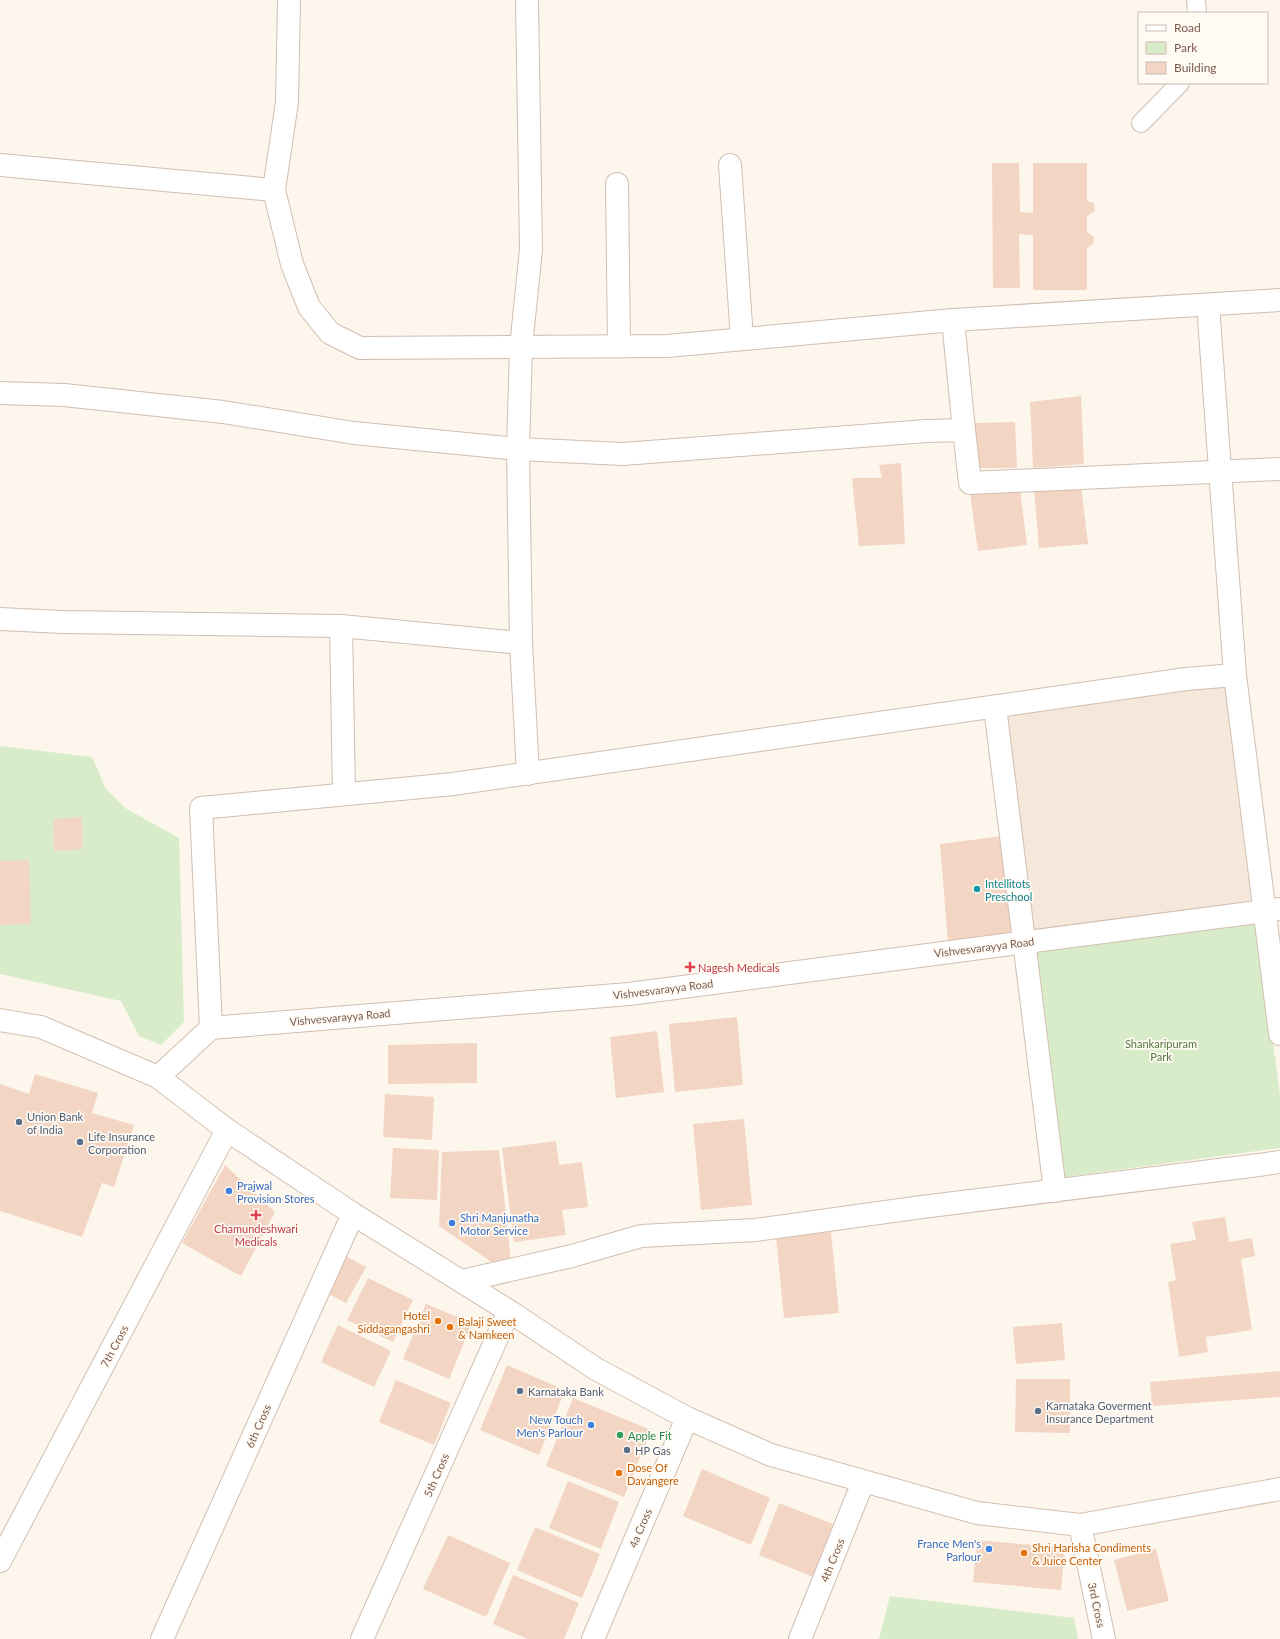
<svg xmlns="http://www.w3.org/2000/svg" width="1280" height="1639" font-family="Lato,sans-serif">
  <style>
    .residential { fill: #f5e8da }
    .green { fill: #d8ecc9 }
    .building { fill: #f3d5c3 }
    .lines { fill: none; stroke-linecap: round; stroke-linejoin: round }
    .lane-casing { stroke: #d1beb0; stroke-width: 20 }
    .street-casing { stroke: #d1beb0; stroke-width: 24 }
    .secondary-casing { stroke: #d6c0b0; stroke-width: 24 }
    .lane { stroke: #fff; stroke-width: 18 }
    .street { stroke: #fff; stroke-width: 22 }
    .secondary { stroke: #fff; stroke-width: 22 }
    .culture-dot { fill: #0f9aa8; stroke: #fffaf3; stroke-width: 1.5 }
    .health-dot { fill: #e0444e; stroke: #fffaf3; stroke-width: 1.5 }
    .service-dot { fill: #5c6f8a; stroke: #fffaf3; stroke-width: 1.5 }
    .shop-dot { fill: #3f7fe0; stroke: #fffaf3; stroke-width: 1.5 }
    .food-dot { fill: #e8710a; stroke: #fffaf3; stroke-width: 1.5 }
    .leisure-dot { fill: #2e9e5b; stroke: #fffaf3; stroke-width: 1.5 }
    .labels { text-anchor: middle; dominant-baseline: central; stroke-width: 3.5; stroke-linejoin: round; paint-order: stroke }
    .culture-label { font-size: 11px; fill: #0d838f; stroke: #fffaf3; text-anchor: start }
    .street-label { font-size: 11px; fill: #7a5c4d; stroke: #fffaf3 }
    .health-label { font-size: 11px; fill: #be3a42; stroke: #fffaf3; text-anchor: start }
    .park-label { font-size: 11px; fill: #537a41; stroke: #fffaf3 }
    .service-label { font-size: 11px; fill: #4e5e75; stroke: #fffaf3; text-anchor: start }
    .shop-label { font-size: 11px; fill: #366cbe; stroke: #fffaf3; text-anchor: start }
    .food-label { font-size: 11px; fill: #c56008; stroke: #fffaf3; text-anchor: start }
    .leisure-label { font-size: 11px; fill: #27864d; stroke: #fffaf3; text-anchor: start }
  </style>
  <rect width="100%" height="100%" fill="#fdf6ec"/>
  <polygon class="residential" points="1227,685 1255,902 1034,931 1005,715"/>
  <g class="green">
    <polygon points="0,746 92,757 106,789 125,808 179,838 184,1022 161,1045 139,1036 121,1001 0,974"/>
    <polygon points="1257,922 1280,1095 1280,1148 1065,1177 1037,950"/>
    <polygon points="890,1596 1074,1618 1078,1639 879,1639"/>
  </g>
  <g class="building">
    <polygon points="992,163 1019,163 1020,212 1033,213 1033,163 1087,163 1087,201 1094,203 1095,211 1087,216 1087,232 1094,237 1093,244 1087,248 1087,290 1033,290 1033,235 1019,234 1020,288 993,288"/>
    <polygon points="1081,396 1084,464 1033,468 1030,402"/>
    <polygon points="1015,422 1017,468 976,468 973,423"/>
    <polygon points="901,463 905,544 859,546 852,478 882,478 879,465"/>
    <polygon points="1081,486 1088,544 1039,548 1034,490"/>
    <polygon points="1020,489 1027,545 978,551 970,493"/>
    <polygon points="82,817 82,849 54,851 53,819"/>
    <polygon points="1003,836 1016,934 948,943 940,844"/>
    <polygon points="29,860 31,924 0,925 0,861"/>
    <polygon points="737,1017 743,1085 675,1092 669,1024"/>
    <polygon points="657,1031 664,1092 616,1098 610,1037"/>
    <polygon points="477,1043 477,1083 388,1084 388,1045"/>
    <polygon points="35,1074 98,1093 92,1113 134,1125 114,1187 102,1183 82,1237 0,1211 0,1084 29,1094"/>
    <polygon points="385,1094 434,1097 432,1140 383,1137"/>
    <polygon points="744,1119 752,1205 701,1210 693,1124"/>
    <polygon points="556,1141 559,1165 582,1162 588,1207 562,1210 566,1235 514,1242 502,1148"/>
    <polygon points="393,1148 439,1150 437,1200 390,1198"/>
    <polygon points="499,1150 511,1262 493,1263 439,1226 442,1152"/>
    <polygon points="225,1165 275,1212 241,1276 182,1243"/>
    <polygon points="1225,1217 1229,1242 1252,1238 1255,1256 1241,1259 1252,1330 1206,1337 1208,1352 1179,1357 1168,1282 1176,1280 1170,1244 1196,1240 1192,1222"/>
    <polygon points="831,1232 839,1313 784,1318 776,1237"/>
    <polygon points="346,1256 366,1267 346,1303 327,1293"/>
    <polygon points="368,1278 413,1300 393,1342 347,1320"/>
    <polygon points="426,1304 472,1323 449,1379 403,1359"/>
    <polygon points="1062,1323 1065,1360 1016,1364 1013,1327"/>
    <polygon points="338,1325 391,1351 374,1387 321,1362"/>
    <polygon points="507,1365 565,1390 539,1455 480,1430"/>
    <polygon points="1280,1371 1280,1397 1152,1406 1150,1382"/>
    <polygon points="1016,1379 1070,1379 1070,1433 1015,1432"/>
    <polygon points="396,1380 451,1403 434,1445 379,1422"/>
    <polygon points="573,1398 651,1430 624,1497 546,1466"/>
    <polygon points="702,1469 770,1498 751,1545 683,1516"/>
    <polygon points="568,1481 619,1502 601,1549 549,1528"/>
    <polygon points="779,1503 833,1524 813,1577 759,1555"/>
    <polygon points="535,1527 600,1554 582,1598 517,1570"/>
    <polygon points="448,1535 510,1563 486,1617 423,1589"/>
    <polygon points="977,1540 1065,1548 1061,1590 973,1582"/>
    <polygon points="1156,1549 1169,1601 1127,1611 1114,1560"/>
    <polygon points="513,1575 579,1603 564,1639 528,1639 493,1624"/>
  </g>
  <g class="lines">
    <g class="lane-casing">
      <g id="lane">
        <polyline points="1196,0 1197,13"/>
        <polyline points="1141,123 1180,83"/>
      </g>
    </g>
    <g class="street-casing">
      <g id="street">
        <polyline points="289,0 287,102 274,190 292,264 309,307 330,333 360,348 667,346 953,320 1280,300"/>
        <polyline points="527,0 531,249 521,347 518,449 521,643 528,774"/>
        <polyline points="0,165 274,190"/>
        <polyline points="730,165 742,339"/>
        <polyline points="617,184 619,346"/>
        <polyline points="1208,305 1235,675 1280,1034"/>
        <polyline points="953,320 964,430"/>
        <polyline points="0,393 64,395 223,412 354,433 518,449 623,454 927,431 964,430 970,483 1280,469"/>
        <polyline points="0,619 63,622 341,626 521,643"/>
        <polyline points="341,626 344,794"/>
        <polyline points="995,707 1055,1191"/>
        <polyline points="211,1028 201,808 453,784 1186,679 1235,675"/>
        <polyline points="158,1077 211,1028 629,994 1280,909"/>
        <polyline points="462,1281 572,1256 641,1236 756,1230 922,1207 1259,1165 1280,1162"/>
        <polyline points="1080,1525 1104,1639"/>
        <polyline points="0,1561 227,1130"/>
        <polyline points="162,1639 353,1214"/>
        <polyline points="362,1639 509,1311"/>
        <polyline points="593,1639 687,1418"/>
        <polyline points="800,1639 863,1482"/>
      </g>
    </g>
    <g class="secondary-casing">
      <polyline id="secondary" points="0,1020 41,1027 158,1077 227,1130 353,1214 509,1311 596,1369 687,1418 771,1455 977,1513 1080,1525 1280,1489"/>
    </g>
    <use href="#lane" class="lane"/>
    <use href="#street" class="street"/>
    <use href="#secondary" class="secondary"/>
  </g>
  <circle class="culture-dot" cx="977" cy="889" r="4"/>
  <g class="health-dot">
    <path d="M688 961h4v4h4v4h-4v4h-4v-4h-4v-4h4z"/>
    <path d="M254 1209h4v4h4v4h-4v4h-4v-4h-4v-4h4z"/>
  </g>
  <g class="service-dot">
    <circle cx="19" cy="1122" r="4"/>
    <circle cx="80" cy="1142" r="4"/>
    <circle cx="520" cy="1391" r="4"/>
    <circle cx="1038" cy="1411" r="4"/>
    <circle cx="627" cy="1450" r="4"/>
  </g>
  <g class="shop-dot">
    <circle cx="229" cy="1191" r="4"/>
    <circle cx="452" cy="1223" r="4"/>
    <circle cx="591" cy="1425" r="4"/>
    <circle cx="989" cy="1549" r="4"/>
  </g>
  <g class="food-dot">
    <circle cx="438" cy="1321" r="4"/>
    <circle cx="450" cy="1327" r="4"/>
    <circle cx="619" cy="1473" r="4"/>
    <circle cx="1024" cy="1553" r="4"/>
  </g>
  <circle class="leisure-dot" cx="620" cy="1435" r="4"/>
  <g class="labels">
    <g class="culture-label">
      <text x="985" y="883">Intellitots<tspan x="985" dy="13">Preschool</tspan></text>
    </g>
    <g class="street-label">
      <text transform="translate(984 947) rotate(-7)">Vishvesvarayya Road</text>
      <text transform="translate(663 989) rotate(-7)">Vishvesvarayya Road</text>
      <text transform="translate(340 1017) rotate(-5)">Vishvesvarayya Road</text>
      <text transform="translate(114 1346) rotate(-62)">7th Cross</text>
      <text transform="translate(258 1426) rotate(-66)">6th Cross</text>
      <text transform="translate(436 1475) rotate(-66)">5th Cross</text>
      <text transform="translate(640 1528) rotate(-67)">4a Cross</text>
      <text transform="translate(832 1560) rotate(-68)">4th Cross</text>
      <text transform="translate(1097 1605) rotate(78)">3rd Cross</text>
    </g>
    <g class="health-label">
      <text x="698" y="967">Nagesh Medicals</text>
      <text x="256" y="1228" text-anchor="middle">Chamundeshwari<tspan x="256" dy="13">Medicals</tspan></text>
    </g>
    <g class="park-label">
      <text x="1161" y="1043">Shankaripuram<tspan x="1161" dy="13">Park</tspan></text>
    </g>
    <g class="service-label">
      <text x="27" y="1116">Union Bank<tspan x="27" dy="13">of India</tspan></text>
      <text x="88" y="1136">Life Insurance<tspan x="88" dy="13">Corporation</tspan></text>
      <text x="528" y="1391">Karnataka Bank</text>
      <text x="1046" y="1405">Karnataka Goverment<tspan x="1046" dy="13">Insurance Department</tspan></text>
      <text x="635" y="1450">HP Gas</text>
    </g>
    <g class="shop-label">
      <text x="237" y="1185">Prajwal<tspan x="237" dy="13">Provision Stores</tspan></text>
      <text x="460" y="1217">Shri Manjunatha<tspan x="460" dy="13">Motor Service</tspan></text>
      <text x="583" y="1419" text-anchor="end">New Touch<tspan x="583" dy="13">Men's Parlour</tspan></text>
      <text x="981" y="1543" text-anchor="end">France Men's<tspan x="981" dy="13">Parlour</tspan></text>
    </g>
    <g class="food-label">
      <text x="430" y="1315" text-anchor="end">Hotel<tspan x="430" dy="13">Siddagangashri</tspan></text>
      <text x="458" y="1321">Balaji Sweet<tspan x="458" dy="13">&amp; Namkeen</tspan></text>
      <text x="627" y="1467">Dose Of<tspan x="627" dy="13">Davangere</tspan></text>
      <text x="1032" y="1547">Shri Harisha Condiments<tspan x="1032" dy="13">&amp; Juice Center</tspan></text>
    </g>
    <g class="leisure-label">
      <text x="628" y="1435">Apple Fit</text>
    </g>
  </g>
  <rect x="1138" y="12" width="130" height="72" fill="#fffaf3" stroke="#cabbb1"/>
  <rect x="1146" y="25" width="20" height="6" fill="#ffffff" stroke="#cabbb1"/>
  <text x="1174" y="32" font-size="12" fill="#7a5c4d">Road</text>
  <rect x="1146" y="42" width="20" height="12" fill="#d8ecc9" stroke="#cabbb1"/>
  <text x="1174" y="52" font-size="12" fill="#7a5c4d">Park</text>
  <rect x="1146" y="62" width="20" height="12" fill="#f3d5c3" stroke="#cabbb1"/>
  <text x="1174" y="72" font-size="12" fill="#7a5c4d">Building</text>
</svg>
